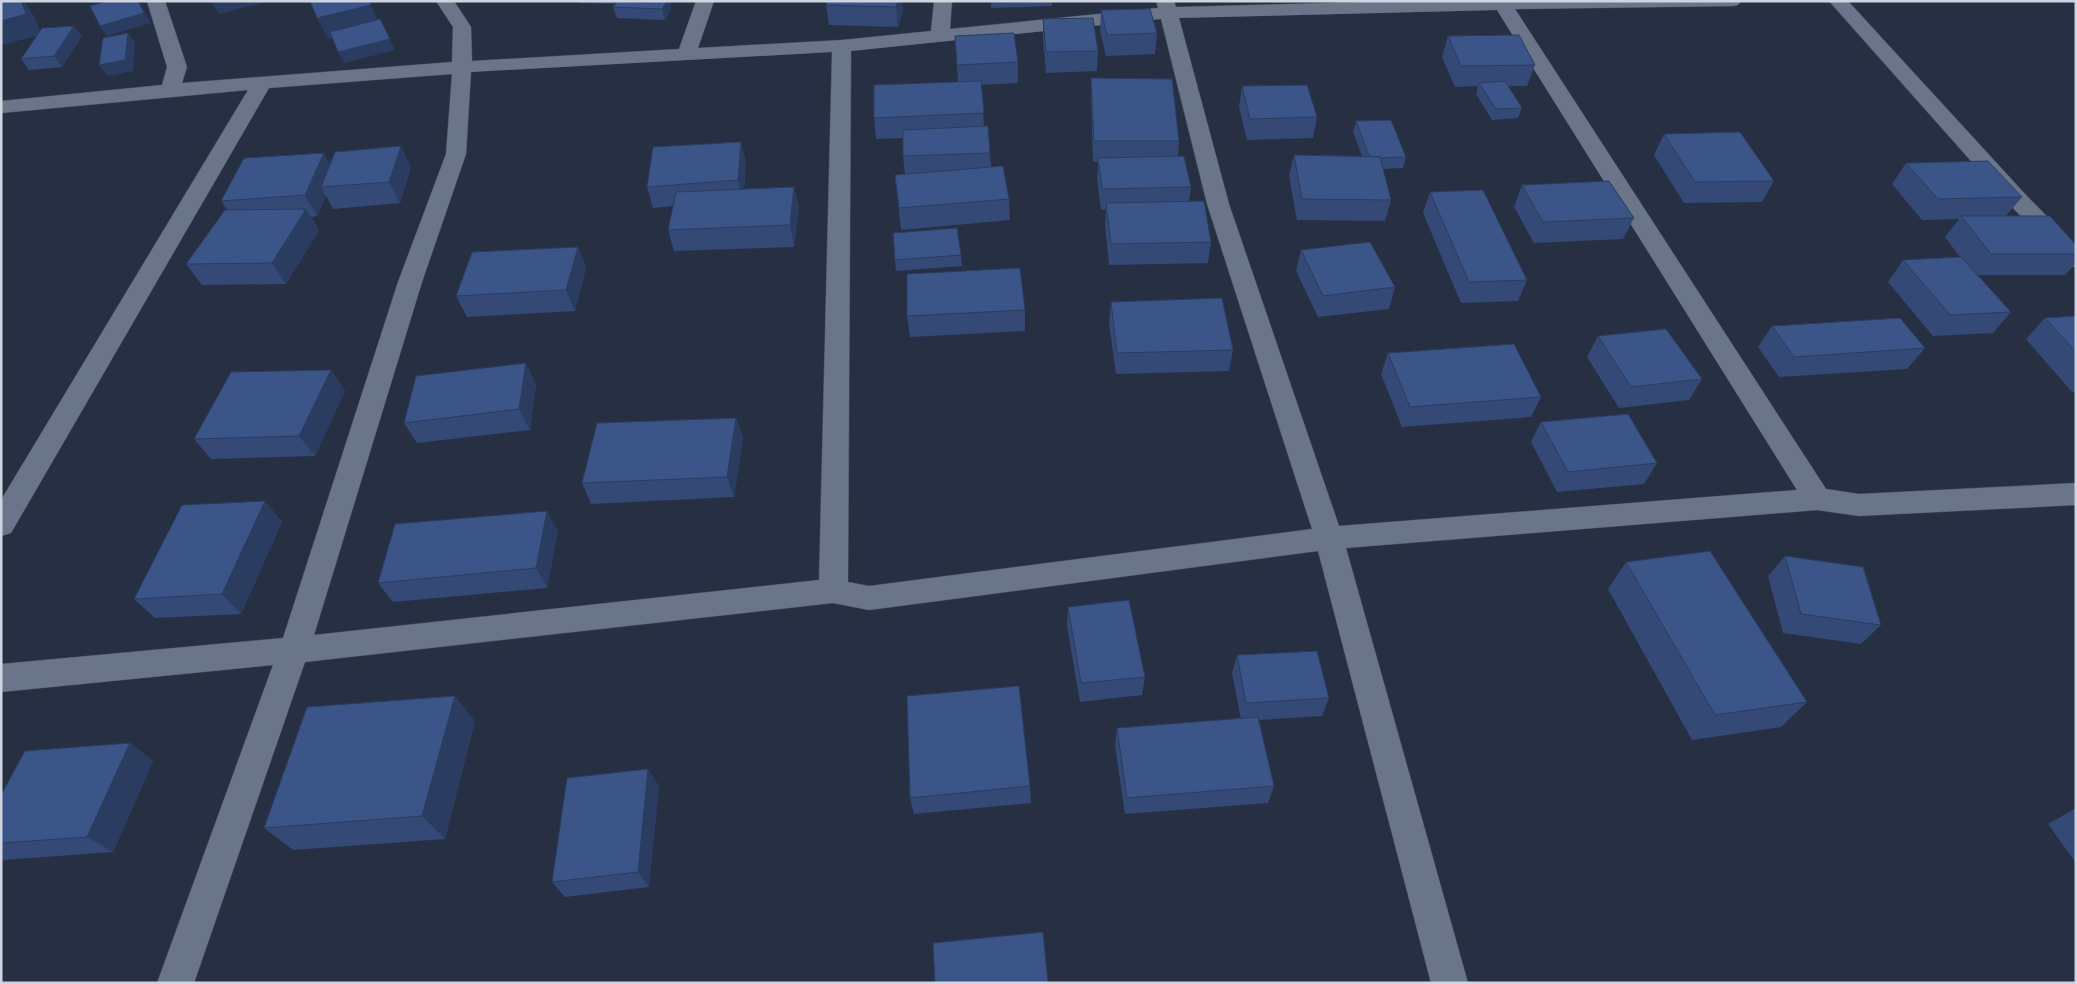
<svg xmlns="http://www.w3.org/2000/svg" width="2077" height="984" font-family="Manrope,sans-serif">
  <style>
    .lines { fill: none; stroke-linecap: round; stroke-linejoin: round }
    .minor-casing { stroke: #454d5c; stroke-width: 1 }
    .minor { fill: #6a758a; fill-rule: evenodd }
    .wall { fill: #344975 }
    .shaded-wall { fill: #2a3c5f }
    .building { fill: #3c5588; stroke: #2a3c5f }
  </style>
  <rect width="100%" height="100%" fill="#273043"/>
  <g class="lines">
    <g class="minor-casing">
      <g id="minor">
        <path d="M 147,1 L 165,1 L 187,67 L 182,83 L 452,62 L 453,27 L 436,1 L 454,1 L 471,27 L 472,61 L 679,49 L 696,1 L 714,1 L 698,48 L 842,40 L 931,31 L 934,1 L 952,1 L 950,29 L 1158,8 L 1156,1 L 1174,1 L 1176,7 L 1403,1 L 1741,1 L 1738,5 L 1732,6 L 1515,9 L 1826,489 L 1859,494 L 2076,483 L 2076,505 L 1859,516 L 1817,510 L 1346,548 L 1468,983 L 1431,983 L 1318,551 L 869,610 L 833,603 L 305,662 L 194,983 L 157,983 L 273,665 L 1,692 L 1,664 L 283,638 L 398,282 L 446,154 L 452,74 L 269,88 L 11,533 L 1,536 L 1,500 L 248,90 L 1,113 L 1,101 L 162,85 L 167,67 ZM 1497,10 L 1797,490 L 1339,526 L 1229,204 L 1179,18 ZM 1161,19 L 1207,204 L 1312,529 L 869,586 L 848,582 L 851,51 ZM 832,52 L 819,580 L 314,635 L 422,282 L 466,154 L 471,72 Z"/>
        <polygon points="1829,1 1848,1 2026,195 2076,246 2076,267 2068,265 2010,205"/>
      </g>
    </g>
    <use href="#minor" class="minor"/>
  </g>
  <g class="wall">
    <polygon points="580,1 670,1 671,9 665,20 617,18 613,7 615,4 580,3"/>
    <polygon points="827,1 902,1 903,11 898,27 829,25 826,5"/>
    <polygon points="991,1 1052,1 1052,6 991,8"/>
    <polygon points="1101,10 1157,33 1155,54 1106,56 1100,31"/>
    <polygon points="33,15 40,32 82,36 62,67 29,70 21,59 38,35 1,45"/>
    <polygon points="1043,19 1098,51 1097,71 1046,73 1043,39"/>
    <polygon points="955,36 1018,62 1018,83 981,85 984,127 990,153 991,167 1009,199 1010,220 901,230 895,175 905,174 903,156 903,138 876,139 874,118 958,82"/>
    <polygon points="1448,36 1535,65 1527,86 1508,86 1522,108 1518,118 1492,120 1476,94 1478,86 1455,87 1442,57"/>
    <polygon points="1091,78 1179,141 1178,156 1191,187 1189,202 1211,242 1208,263 1109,265 1105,224 1106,210 1101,210 1097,179 1098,162 1093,162 1091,99"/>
    <polygon points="1242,86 1317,117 1313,138 1247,140 1239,107"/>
    <polygon points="1356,121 1406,157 1403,168 1383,169 1391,200 1385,221 1297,220 1289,176 1294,155 1362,156 1353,132"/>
    <polygon points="1664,134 1774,181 1762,202 1684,203 1654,155"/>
    <polygon points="741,142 746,163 744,189 794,187 799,209 794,247 674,251 668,230 673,206 653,208 647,187"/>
    <polygon points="1906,163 2022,197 2006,216 2076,245 2076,263 2065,275 1978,275 2011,312 1993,333 1933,336 1888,282 1903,260 1960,257 1945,237 1959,219 1922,220 1892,184"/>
    <polygon points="331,164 411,167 400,203 333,209 326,196 317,216 311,217 319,230 286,284 202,285 186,264 227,210 221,201"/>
    <polygon points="1522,185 1634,218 1623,239 1534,243 1514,207"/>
    <polygon points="1430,192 1527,280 1518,301 1461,303 1423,213"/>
    <polygon points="578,247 586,268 575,311 467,317 456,296"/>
    <polygon points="1301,250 1395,287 1389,309 1318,317 1296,271"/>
    <polygon points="961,255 962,266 896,271 895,260"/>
    <polygon points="1111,302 1233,350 1229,371 1116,374 1109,323"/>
    <polygon points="1025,310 1025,331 910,337 907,316"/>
    <polygon points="2076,316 2076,392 2072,392 2026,339 2045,318"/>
    <polygon points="1772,326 1925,348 1907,369 1779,377 1758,347"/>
    <polygon points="1598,336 1702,379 1689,400 1619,408 1587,357"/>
    <polygon points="1388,353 1541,397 1531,417 1402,427 1381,374"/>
    <polygon points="331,370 345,391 315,456 211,459 194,439"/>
    <polygon points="536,384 530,430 417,443 404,423"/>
    <polygon points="736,418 743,438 734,497 591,504 582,483"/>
    <polygon points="1541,422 1657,463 1644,484 1557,492 1531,442"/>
    <polygon points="265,501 282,522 241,614 155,618 134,599"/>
    <polygon points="558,531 547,588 393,602 378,583"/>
    <polygon points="1785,556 1881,625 1861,644 1783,633 1768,576"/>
    <polygon points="1626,562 1807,702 1781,727 1692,740 1608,589"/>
    <polygon points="1068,607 1145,677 1142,695 1080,702 1067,626"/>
    <polygon points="1237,655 1329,698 1322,716 1259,720 1274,786 1268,803 1125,814 1115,746 1117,728 1241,719 1232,673"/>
    <polygon points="475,721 445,839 293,850 264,828"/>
    <polygon points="130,743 153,761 113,852 4,860 1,859 1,795"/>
    <polygon points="659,786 649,887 565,897 552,882"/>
    <polygon points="1030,786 1031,803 914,814 910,798"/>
    <polygon points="2076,808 2076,863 2048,824"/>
  </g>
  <g class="shaded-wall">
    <polygon points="21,1 24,1 33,15 40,34 1,45 1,21"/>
    <polygon points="138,1 151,23 107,36 100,26"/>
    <polygon points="211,1 270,1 219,14"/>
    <polygon points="369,1 380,25 328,39 317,18"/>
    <polygon points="667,1 670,1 671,9 665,20 662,9"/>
    <polygon points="898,1 902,1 903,11 898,27 896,7"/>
    <polygon points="380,19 395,50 344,63 338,52"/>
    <polygon points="74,26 82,36 62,67 54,56"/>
    <polygon points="128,33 135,43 133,71 107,76 99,65"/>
    <polygon points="741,142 746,163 743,201 738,180"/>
    <polygon points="401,146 411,167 400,203 389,182"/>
    <polygon points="324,153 336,174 321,187 326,196 317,216 305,195"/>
    <polygon points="794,187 799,209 794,247 790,225"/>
    <polygon points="306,209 319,230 286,284 272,263"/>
    <polygon points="578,247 586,268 575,311 566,290"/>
    <polygon points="526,363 536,384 530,430 519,409"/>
    <polygon points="331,370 345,391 315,456 299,436"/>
    <polygon points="736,418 743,438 734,497 727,477"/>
    <polygon points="265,501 282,522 241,614 222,594"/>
    <polygon points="547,511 558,531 547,588 536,568"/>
    <polygon points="455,696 475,721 445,839 422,816"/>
    <polygon points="130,743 153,761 113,852 87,837"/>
    <polygon points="648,769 659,786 649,887 638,872"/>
  </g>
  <g class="building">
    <polygon points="1,1 21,1 26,14 1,21"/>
    <polygon points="108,1 138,1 144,13 100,26 90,6"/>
    <polygon points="310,1 369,1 371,5 317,18"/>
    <polygon points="617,1 667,1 662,9 613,7"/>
    <polygon points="827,1 898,1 896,7 826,5"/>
    <polygon points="1150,9 1157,33 1107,35 1101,10"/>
    <polygon points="1093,18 1098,51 1046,52 1043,19"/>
    <polygon points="380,19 390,39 338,52 330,32"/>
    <polygon points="74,26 54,56 21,59 42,28"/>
    <polygon points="128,33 125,60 99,65 103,38"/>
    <polygon points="1014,33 1018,62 957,65 955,36"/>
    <polygon points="1519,35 1535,65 1461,66 1448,36"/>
    <polygon points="1091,78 1172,79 1179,141 1094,141"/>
    <polygon points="981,81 984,113 874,118 874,85"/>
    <polygon points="1505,81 1522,108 1496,109 1479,83"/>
    <polygon points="1307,85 1317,117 1250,119 1242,86"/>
    <polygon points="1391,120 1406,157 1380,158 1380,157 1369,156 1356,121"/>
    <polygon points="988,126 990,153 903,156 903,130"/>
    <polygon points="1740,132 1774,181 1695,182 1664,134"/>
    <polygon points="741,142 738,180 647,187 653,147"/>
    <polygon points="401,146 389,182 321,187 335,152"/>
    <polygon points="324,153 305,195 221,201 244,158"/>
    <polygon points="1294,155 1380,157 1391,200 1302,199"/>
    <polygon points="1184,156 1191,187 1102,189 1098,158"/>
    <polygon points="1988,161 2022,197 1938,199 1906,163"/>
    <polygon points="1003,166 1009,199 899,208 895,175"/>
    <polygon points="1609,181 1634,218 1543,222 1522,185"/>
    <polygon points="794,187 790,225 668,230 676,192"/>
    <polygon points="1483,190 1527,280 1469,282 1430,192"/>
    <polygon points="1204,201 1211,242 1111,244 1106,203"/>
    <polygon points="306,209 272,263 186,264 225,210"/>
    <polygon points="1961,216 2050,216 2076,245 2076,254 1991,254"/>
    <polygon points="957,228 961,255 895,260 893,233"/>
    <polygon points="1370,242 1395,287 1323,296 1301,250"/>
    <polygon points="578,247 566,290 456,296 472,252"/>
    <polygon points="1961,257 2011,312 1950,315 1903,260"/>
    <polygon points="1020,268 1025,310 907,316 907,274"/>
    <polygon points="1222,298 1233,350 1117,353 1111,302"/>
    <polygon points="2076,316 2076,352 2045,318"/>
    <polygon points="1900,318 1925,348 1794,357 1772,326"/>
    <polygon points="1666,329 1702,379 1631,387 1598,336"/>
    <polygon points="1514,344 1541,397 1410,407 1388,353"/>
    <polygon points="526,363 519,409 404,423 416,376"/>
    <polygon points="331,370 299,436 194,439 231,372"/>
    <polygon points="1628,414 1657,463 1568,472 1541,422"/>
    <polygon points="736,418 727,477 582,483 597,423"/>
    <polygon points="265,501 222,594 134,599 182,505"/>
    <polygon points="547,511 536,568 378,583 395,524"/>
    <polygon points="1710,551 1807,702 1715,715 1626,562"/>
    <polygon points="1785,556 1863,567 1881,625 1801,614"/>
    <polygon points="1129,600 1145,677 1081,683 1068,607"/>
    <polygon points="1317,651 1329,698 1246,703 1237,655"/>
    <polygon points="1019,686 1030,786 910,798 907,696"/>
    <polygon points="455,696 422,816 264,828 307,707"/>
    <polygon points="1258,717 1274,786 1127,798 1117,728"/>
    <polygon points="130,743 87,837 1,843 1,795 25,751"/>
    <polygon points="648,769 638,872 552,882 567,778"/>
    <polygon points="1043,932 1048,983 935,983 933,943"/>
  </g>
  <rect width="2077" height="984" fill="none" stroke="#ced4e0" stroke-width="5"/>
</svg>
